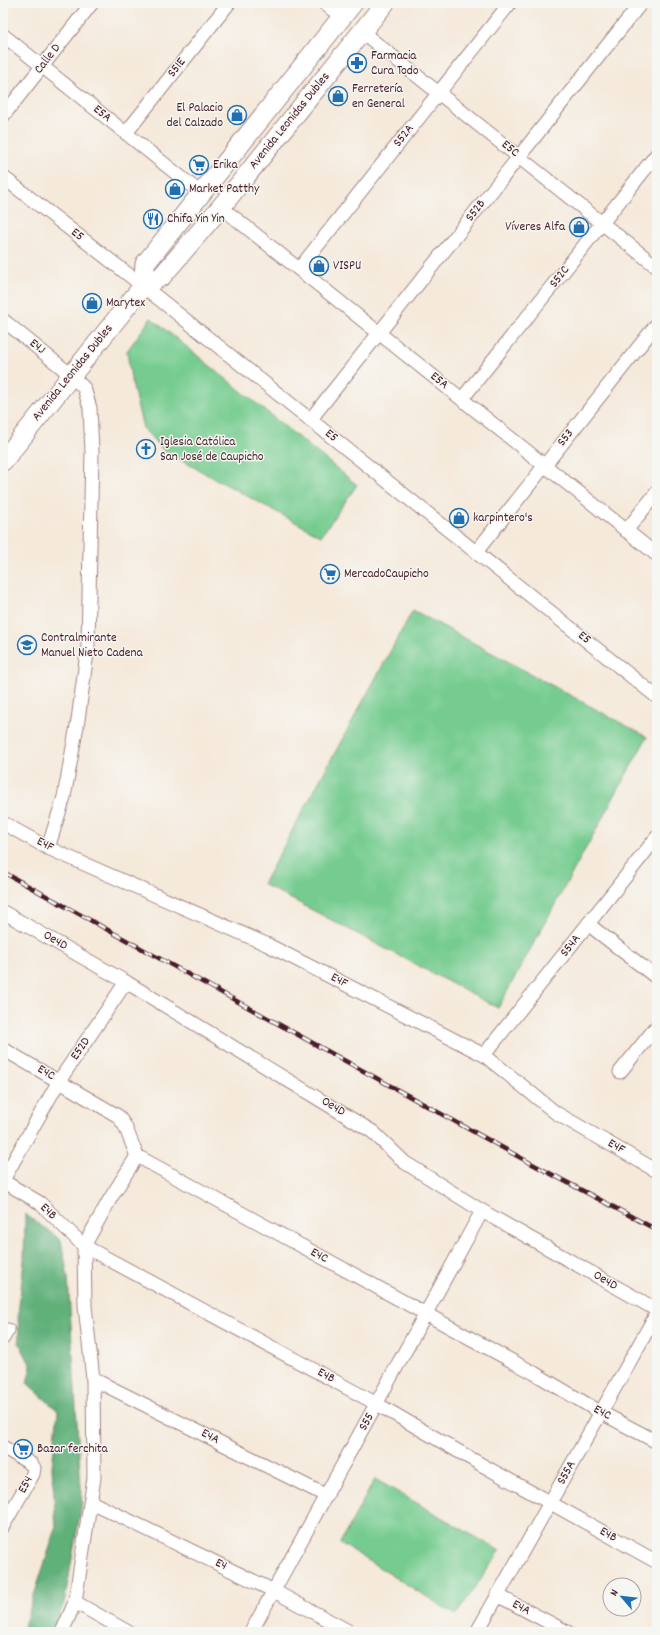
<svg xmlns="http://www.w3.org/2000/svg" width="660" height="1635" font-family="Dekko,sans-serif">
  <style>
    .green { fill: #76cc90; stroke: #60765e }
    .forest { fill: #60b07a; stroke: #556852 }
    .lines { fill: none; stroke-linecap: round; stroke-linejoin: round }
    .minor-casing { stroke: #a08482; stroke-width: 15 }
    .secondary-casing { stroke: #a08482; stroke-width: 21 }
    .minor { stroke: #fff; stroke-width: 13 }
    .secondary { stroke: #fff; stroke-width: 19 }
    .rail-casing { stroke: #4a1f2b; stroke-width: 4.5 }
    .rail { stroke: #f6f6f2; stroke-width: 3; stroke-dasharray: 9; stroke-linecap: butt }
    .labels { text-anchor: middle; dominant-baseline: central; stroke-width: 3; stroke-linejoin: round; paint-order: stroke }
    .poi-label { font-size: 13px; fill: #4a1f2b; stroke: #f6f6f2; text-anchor: start }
    .street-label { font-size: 13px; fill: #4a1f2b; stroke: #f6f6f2 }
  </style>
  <rect width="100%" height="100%" fill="#f6f6f2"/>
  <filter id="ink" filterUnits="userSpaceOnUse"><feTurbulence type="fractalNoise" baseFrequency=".025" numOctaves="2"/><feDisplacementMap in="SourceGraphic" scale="8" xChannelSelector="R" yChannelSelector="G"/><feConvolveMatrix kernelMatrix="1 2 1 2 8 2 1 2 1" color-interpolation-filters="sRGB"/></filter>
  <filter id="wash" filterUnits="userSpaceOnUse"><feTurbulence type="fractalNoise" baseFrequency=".012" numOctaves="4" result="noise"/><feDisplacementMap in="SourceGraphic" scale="16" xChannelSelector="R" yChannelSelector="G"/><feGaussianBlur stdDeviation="0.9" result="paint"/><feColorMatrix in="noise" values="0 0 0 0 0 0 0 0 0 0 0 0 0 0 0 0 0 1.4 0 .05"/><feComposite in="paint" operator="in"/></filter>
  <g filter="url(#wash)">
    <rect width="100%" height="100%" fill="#f5e9da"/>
    <g class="green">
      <polygon points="151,318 357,485 321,536 164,451 143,428 131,379 127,351"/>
      <polygon points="413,610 647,737 498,1008 263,884"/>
      <polygon points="375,1479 500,1551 456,1615 340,1543"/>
    </g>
    <polygon class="forest" points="25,1214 61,1240 68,1277 82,1503 64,1604 51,1632 22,1632 56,1528 52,1467 58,1411 27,1383 31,1366 19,1343 18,1315 24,1260"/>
  </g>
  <g filter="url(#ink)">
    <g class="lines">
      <g class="minor-casing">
        <g id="minor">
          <polyline points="324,3 342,17"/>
          <polyline points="362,32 657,267"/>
          <polyline points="3,35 202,194"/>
          <polyline points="3,116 92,3"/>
          <polyline points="126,133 229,3"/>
          <polyline points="3,177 143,286 657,697"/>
          <polyline points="221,207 657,555"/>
          <polyline points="299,269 510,3"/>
          <polyline points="3,320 71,375 84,388 90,408 92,452 88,646 78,720 64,797 48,848"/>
          <polyline points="462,399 657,154"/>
          <polyline points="310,420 641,3"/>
          <polyline points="626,531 657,492"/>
          <polyline points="476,552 657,324"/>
          <polyline points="3,823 48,848 266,944 484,1055 556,1113 657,1171"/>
          <polyline points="3,912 126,982 373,1132 404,1162 482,1211 657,1310"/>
          <polyline points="588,924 657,978"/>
          <polyline points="3,1049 118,1116 125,1126 137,1156 534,1373 600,1412 657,1442"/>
          <polyline points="484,1055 657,837"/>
          <polyline points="620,1072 657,1026"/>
          <polyline points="3,1180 59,1081 126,982"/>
          <polyline points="3,1181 40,1203 84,1246 377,1404 482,1465 657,1562"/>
          <polyline points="3,1338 8,1330"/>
          <polyline points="93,1379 327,1496"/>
          <polyline points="3,1447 31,1464 34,1468 33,1474 3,1526"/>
          <polyline points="91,1502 274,1591 350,1632"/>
          <polyline points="497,1595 567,1632"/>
          <polyline points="75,1602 128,1632"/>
          <polyline points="62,1632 75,1602 94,1478 93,1379 85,1306 84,1246 110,1199 137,1156"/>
          <polyline points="251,1632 482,1211"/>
          <polyline points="477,1632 657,1313"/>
        </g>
      </g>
      <g class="secondary-casing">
        <g id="secondary">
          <polyline points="143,286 145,264 353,3"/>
          <polyline points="3,461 143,286 162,276 221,207 385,3"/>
        </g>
      </g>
      <use href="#minor" class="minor"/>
      <use href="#secondary" class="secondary"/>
      <g class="rail-casing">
        <polyline id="rail" points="3,872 521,1158 657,1230"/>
      </g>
      <use href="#rail" class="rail"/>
    </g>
  </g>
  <defs>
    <g id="pharmacy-ring" transform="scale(1)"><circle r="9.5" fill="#f6f6f2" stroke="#1f6fb2" stroke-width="1.5"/><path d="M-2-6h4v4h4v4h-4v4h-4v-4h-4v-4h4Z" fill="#1f6fb2"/></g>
    <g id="shop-ring" transform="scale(1)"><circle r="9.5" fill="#f6f6f2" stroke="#1f6fb2" stroke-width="1.5"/><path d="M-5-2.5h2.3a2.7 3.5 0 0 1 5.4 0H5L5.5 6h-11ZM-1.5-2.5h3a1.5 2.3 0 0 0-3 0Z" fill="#1f6fb2"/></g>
    <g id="supermarket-ring" transform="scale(1)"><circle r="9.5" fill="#f6f6f2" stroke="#1f6fb2" stroke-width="1.5"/><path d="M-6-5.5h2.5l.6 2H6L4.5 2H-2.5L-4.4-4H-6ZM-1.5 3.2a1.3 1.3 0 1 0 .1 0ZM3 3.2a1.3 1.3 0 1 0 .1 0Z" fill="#1f6fb2"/></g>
    <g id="restaurant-ring" transform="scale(1)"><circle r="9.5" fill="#f6f6f2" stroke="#1f6fb2" stroke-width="1.5"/><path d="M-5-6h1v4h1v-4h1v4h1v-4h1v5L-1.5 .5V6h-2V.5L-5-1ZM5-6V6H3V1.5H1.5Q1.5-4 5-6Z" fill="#1f6fb2"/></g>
    <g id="church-ring" transform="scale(1)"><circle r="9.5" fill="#f6f6f2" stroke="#1f6fb2" stroke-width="1.5"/><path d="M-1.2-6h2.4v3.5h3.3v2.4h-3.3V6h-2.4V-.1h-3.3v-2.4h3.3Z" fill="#1f6fb2"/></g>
    <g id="school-ring" transform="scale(1)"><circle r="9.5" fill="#f6f6f2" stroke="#1f6fb2" stroke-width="1.5"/><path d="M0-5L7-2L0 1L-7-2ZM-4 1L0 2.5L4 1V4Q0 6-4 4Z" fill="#1f6fb2"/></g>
  </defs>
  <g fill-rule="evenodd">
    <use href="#pharmacy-ring" x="357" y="63"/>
    <use href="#shop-ring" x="338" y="96"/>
    <use href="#shop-ring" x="237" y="115"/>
    <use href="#supermarket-ring" x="199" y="165"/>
    <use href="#shop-ring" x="175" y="189"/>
    <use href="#restaurant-ring" x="153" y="219"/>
    <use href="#shop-ring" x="579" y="227"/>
    <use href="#shop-ring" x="319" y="266"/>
    <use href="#shop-ring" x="92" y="303"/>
    <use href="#church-ring" x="146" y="449"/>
    <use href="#shop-ring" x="459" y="518"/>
    <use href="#supermarket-ring" x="330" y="574"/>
    <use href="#school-ring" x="27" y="645"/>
    <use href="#supermarket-ring" x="23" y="1449"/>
  </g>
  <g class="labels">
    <g class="poi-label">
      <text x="371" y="56">Farmacia<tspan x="371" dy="15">Cura Todo</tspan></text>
      <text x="352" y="89">Ferretería<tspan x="352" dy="15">en General</tspan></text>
      <text x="223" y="108" text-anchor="end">El Palacio<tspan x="223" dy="15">del Calzado</tspan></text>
      <text x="213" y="165">Erika</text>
      <text x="189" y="189">Market Patthy</text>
      <text x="167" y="219">Chifa Yin Yin</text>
      <text x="565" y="227" text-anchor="end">Víveres Alfa</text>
      <text x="333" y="266">VISPU</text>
      <text x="106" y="303">Marytex</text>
      <text x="160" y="442">Iglesia Católica<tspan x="160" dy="15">San José de Caupicho</tspan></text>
      <text x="473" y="518">karpintero's</text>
      <text x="344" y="574">MercadoCaupicho</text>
      <text x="41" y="638">Contralmirante<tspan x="41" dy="15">Manuel Nieto Cadena</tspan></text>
      <text x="37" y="1449">Bazar ferchita</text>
    </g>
    <g class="street-label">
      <text transform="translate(48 59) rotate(-52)">Calle D</text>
      <text transform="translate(177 68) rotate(-52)">S51E</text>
      <text transform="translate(102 114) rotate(39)">E5A</text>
      <text transform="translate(290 121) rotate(-51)">Avenida Leonidas Dubles</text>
      <text transform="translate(404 136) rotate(-52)">S52A</text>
      <text transform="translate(510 149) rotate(39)">E5C</text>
      <text transform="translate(476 211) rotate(-52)">S52B</text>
      <text transform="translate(77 235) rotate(38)">E5</text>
      <text transform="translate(560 277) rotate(-52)">S52C</text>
      <text transform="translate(37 347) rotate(39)">E4J</text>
      <text transform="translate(73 373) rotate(-51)">Avenida Leonidas Dubles</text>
      <text transform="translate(439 381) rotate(39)">E5A</text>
      <text transform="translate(331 436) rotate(39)">E5</text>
      <text transform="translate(566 438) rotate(-52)">S53</text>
      <text transform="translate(584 638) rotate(39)">E5</text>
      <text transform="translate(45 845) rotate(27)">E4F</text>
      <text transform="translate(55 941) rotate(30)">Oe4D</text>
      <text transform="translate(571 946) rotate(-52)">S54A</text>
      <text transform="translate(339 981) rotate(27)">E4F</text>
      <text transform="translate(81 1049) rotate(-56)">E52D</text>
      <text transform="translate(46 1073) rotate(30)">E4C</text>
      <text transform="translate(333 1107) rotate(31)">Oe4D</text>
      <text transform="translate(616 1147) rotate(30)">E4F</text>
      <text transform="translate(48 1212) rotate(44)">E4B</text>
      <text transform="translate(319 1256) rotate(29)">E4C</text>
      <text transform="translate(605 1281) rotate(30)">Oe4D</text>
      <text transform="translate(326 1376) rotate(28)">E4B</text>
      <text transform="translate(602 1413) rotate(29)">E4C</text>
      <text transform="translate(367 1422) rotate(-61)">S55</text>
      <text transform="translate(210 1437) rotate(27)">E4A</text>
      <text transform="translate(567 1473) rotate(-61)">S55A</text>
      <text transform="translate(26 1485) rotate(-62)">E54</text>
      <text transform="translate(608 1535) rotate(29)">E4B</text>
      <text transform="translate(221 1565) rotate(26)">E4</text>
      <text transform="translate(521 1608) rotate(28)">E4A</text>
    </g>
  </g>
  <rect width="660" height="1635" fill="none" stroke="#f6f6f2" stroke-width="16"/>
  <g transform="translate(622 1597) rotate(298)"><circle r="19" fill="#f6f6f2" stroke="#b1a0a2"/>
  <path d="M0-3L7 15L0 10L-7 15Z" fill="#1f6fb2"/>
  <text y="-6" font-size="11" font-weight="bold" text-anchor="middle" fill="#4a1f2b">N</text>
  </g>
</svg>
